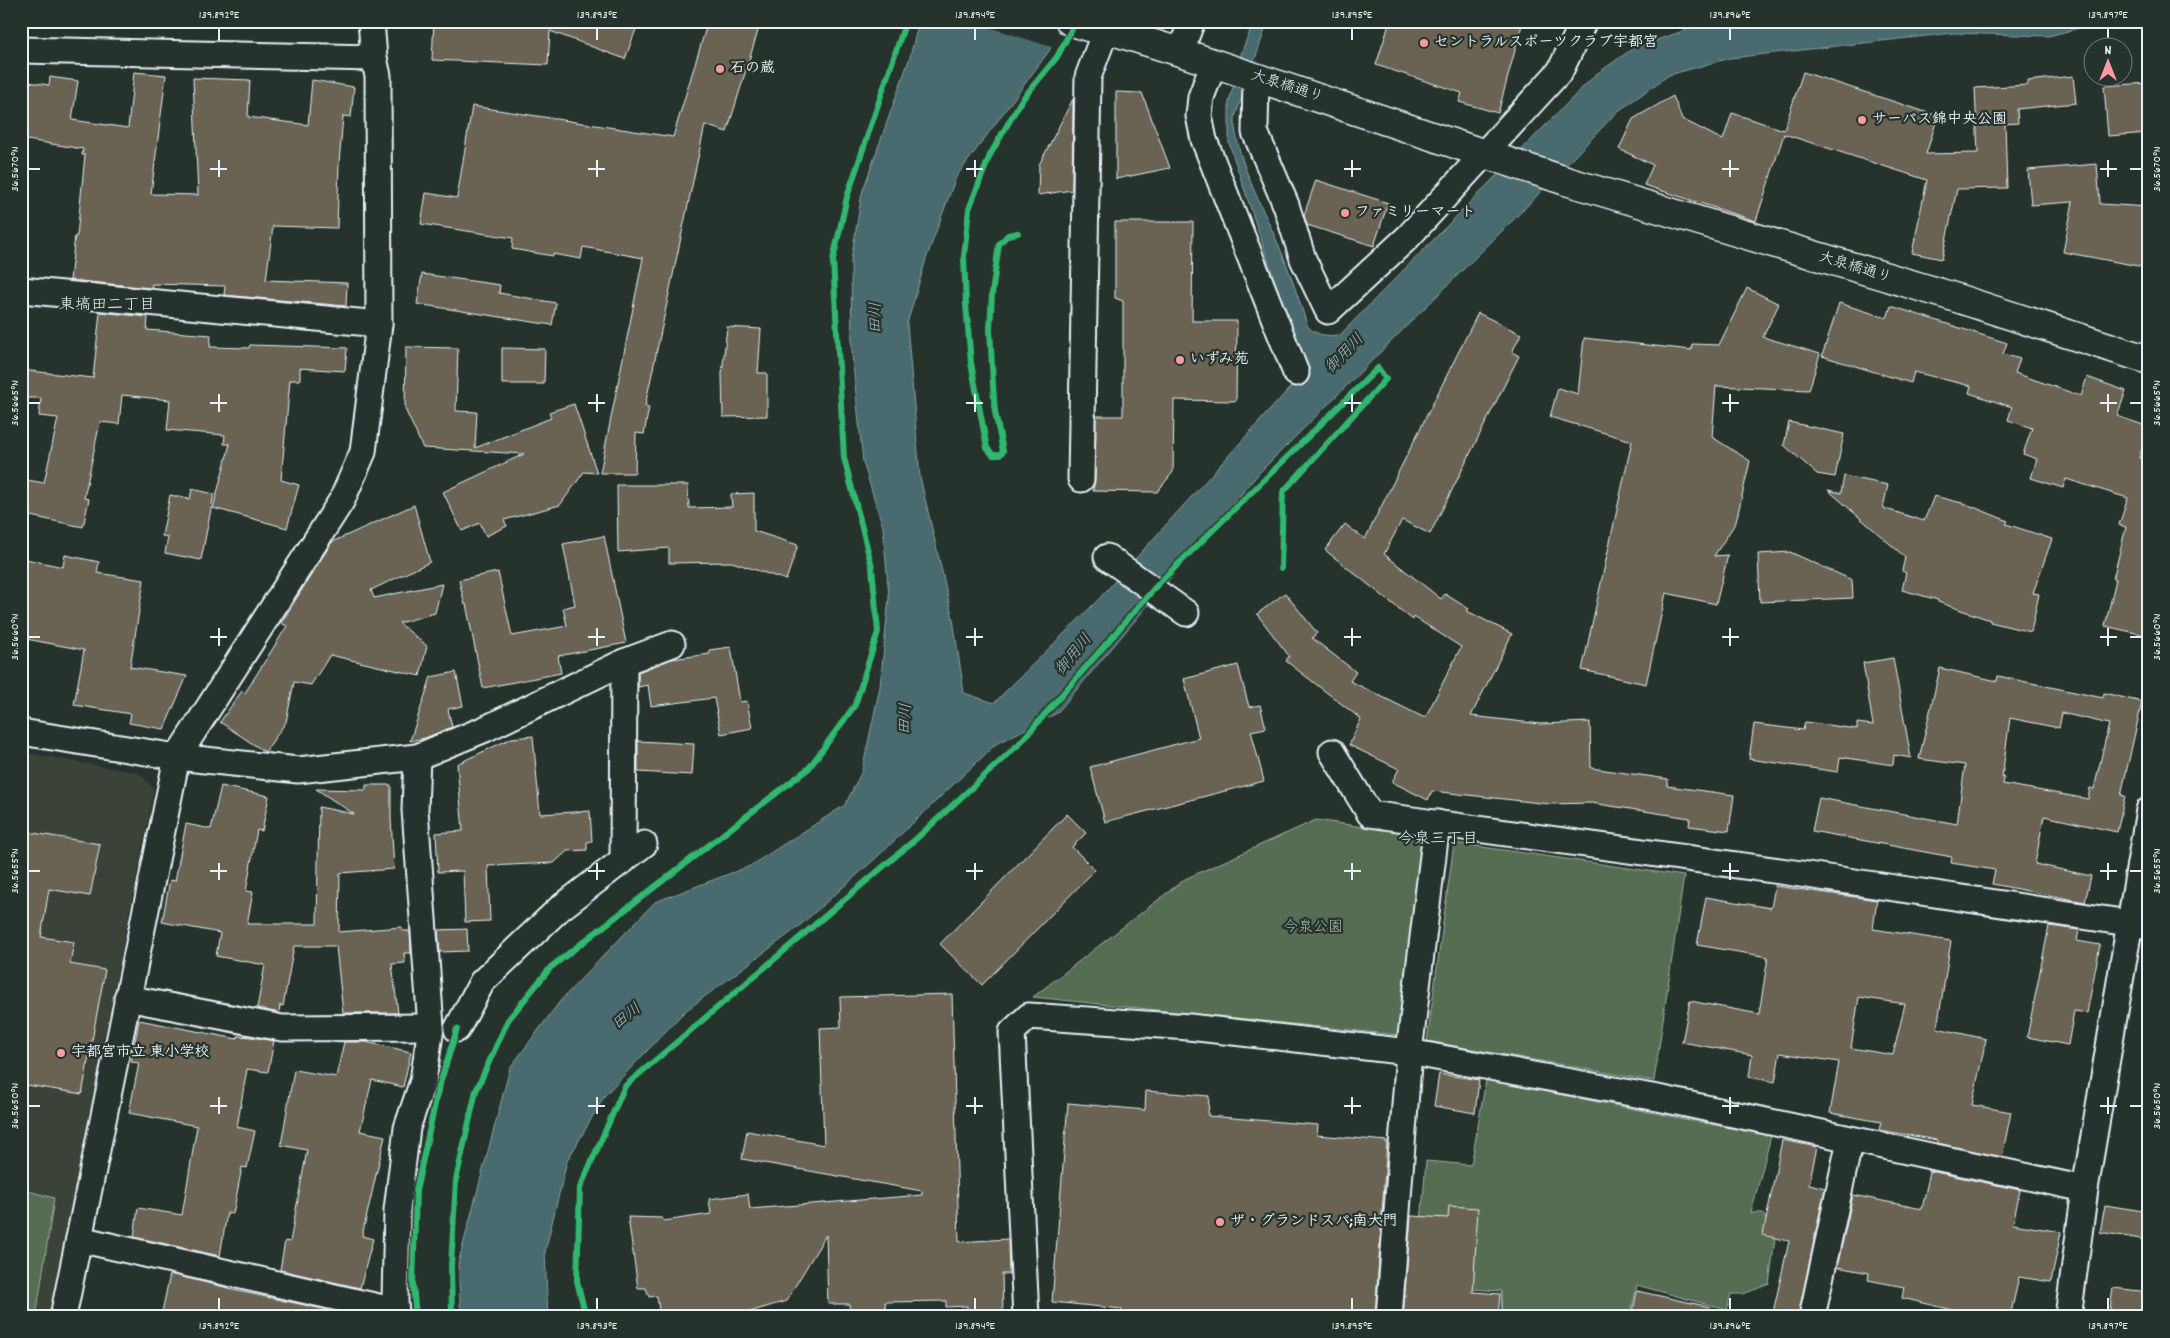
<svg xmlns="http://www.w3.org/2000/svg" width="2170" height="1338" font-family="Dekko,'Klee One',sans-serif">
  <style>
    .built { fill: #3a4238 }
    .green { fill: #566d52; stroke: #9fafa5 }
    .water { fill: #486b6e; stroke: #88a1a5 }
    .pier { fill: #26332d }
    .building { fill: #6a6453; stroke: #e8f1f8; fill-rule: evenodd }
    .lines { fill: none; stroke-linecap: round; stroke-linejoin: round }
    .minor-casing { stroke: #e8f1f8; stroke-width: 29 }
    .tertiary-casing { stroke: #e8f1f8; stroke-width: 31 }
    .minor { stroke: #26332d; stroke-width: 25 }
    .tertiary { stroke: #26332d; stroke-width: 28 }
    .cycleway-casing { stroke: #26332d; stroke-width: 9 }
    .cycleway { stroke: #33b770; stroke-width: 6 }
    .ticks { fill: none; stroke: #e8f1f8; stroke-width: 2 }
    .poi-dot { fill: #ff9aa2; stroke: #26332d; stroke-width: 2 }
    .labels { text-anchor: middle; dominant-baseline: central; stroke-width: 4.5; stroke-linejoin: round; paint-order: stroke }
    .poi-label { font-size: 15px; font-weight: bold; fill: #e8f1f8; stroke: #26332d; text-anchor: start }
    .street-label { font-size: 15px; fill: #e8f1f8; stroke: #26332d }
    .park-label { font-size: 15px; fill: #aebcb6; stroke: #26332d }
    .neighbourhood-label { font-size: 16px; fill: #e8f1f8; stroke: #26332d }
    .water-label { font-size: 16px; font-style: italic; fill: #a8bbc1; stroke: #26332d }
    .neatline { fill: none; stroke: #e8f1f8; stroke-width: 2 }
    .ticks-label { font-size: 12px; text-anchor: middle; fill: #e8f1f8 }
  </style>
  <rect width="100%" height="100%" fill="#26332d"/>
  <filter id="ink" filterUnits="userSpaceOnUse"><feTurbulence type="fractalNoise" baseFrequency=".02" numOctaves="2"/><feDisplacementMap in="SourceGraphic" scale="10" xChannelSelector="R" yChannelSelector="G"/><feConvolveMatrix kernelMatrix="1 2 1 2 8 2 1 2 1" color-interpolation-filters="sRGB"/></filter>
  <g filter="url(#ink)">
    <polygon class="built" points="21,752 139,773 154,789 49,1317 21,1317"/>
    <g class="green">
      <polygon points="1316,820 1424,836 1398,1035 1033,997 1185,879"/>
      <polygon points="1454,843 1684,876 1654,1081 1427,1041"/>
      <polygon points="1486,1080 1771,1136 1751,1213 1763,1213 1775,1238 1769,1284 1743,1294 1731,1294 1727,1310 1637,1285 1630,1317 1502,1317 1501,1291 1416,1285 1426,1161 1471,1165"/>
      <polygon points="21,1189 54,1198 36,1317 21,1317"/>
    </g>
    <path class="water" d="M 919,21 L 1063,21 L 1049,51 L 956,177 L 926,259 L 907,324 L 920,477 L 953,619 L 964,693 L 994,703 L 1098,600 L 1298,379 L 1298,351 L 1229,143 L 1229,102 L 1242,51 L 1254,21 L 1268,21 L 1235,117 C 1233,158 1269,219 1284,258 C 1293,280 1300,304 1308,327 C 1318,336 1326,336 1340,335 L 1595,75 L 1635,47 L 1714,21 L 2105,21 L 2049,36 L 1953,33 L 1730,58 L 1669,75 L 1617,112 L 1525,208 L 1260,472 L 1057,713 L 996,744 L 876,858 L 797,928 L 684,1012 L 605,1095 L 567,1161 L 545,1252 L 548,1317 L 461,1317 L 458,1264 L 510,1068 L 561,1000 L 655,902 L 750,866 L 845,805 L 862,771 L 880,687 L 889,597 L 883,527 L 863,462 L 852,354 L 851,260 L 862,193 L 910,57 Z"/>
    <polygon class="pier" points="970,21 1066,21 1054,48"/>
    <g class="building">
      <polygon points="434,21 639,21 625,59 550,31 548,65 432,60"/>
      <polygon points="708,21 761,21 727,132 705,125 645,406 649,407 644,434 636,433 635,473 600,473 643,258 583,247 581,259 553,254 553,256 512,249 513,238 421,224 426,193 457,198 472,106 673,137"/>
      <polygon points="1390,21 1523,21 1498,113 1459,102 1462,93 1376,65"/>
      <polygon points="134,72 166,75 151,194 198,195 193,78 250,80 248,117 308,125 312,80 354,87 351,117 343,116 339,163 337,228 273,226 266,280 347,283 346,306 224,295 225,286 152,284 151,288 70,280 75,236 77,236 85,155 82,155 83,149 21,139 21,81 49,85 50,77 78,81 72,120 128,128"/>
      <polygon points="1803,72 1938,116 1926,154 1978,153 1975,88 2028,85 2028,81 2073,76 2076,103 2017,109 2018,123 2005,124 2007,188 1957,189 1942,259 1912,253 1927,180 1784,134 1756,221 1644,185 1653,165 1619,149 1633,119 1673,96 1682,119 1723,140 1732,113 1784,130"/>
      <polygon points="2149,83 2149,133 2108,136 2104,86"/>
      <polygon points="1116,92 1142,93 1170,168 1116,179"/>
      <polygon points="1073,99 1072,190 1038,195 1039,165"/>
      <polygon points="2097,164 2100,204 2149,207 2149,268 2063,252 2073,202 2031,205 2028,170"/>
      <polygon points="1316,180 1388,203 1374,246 1307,225 1304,215"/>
      <polygon points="1115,222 1193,222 1192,321 1237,321 1236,401 1174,400 1173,472 1157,492 1093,491 1095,479 1096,416 1123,416 1123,301 1115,298"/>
      <polygon points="422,274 500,285 499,293 556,303 552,325 417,304"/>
      <polygon points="1747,288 1779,304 1763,337 1820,354 1809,390 1716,386 1712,437 1750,461 1736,522 1714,556 1728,555 1716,604 1666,593 1646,684 1582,670 1632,441 1550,417 1558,388 1578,394 1584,338 1691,350 1692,344 1719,345"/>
      <polygon points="1839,303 1887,318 1891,306 2007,343 2003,354 2020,359 2015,373 2081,396 2087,377 2126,391 2117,416 2149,427 2139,458 2142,459 2146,449 2149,450 2149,636 2105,626 2116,579 2113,579 2126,527 2119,525 2128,498 2066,479 2063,488 2031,478 2037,459 2023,454 2032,428 2008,420 2012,407 1969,393 1971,386 1914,372 1911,383 1822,356"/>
      <polygon points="100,312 148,317 147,330 211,335 210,347 249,348 250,345 347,348 345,371 300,368 300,380 290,380 281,480 299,485 287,528 213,508 230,444 224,444 225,435 167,430 170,400 122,395 119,424 100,422 84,498 89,499 83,527 21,514 21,479 44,483 58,418 39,416 41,398 21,398 21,370 93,378"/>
      <polygon points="1478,313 1521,334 1512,352 1519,356 1430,534 1402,520 1384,554 1441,599 1445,594 1469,609 1467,611 1512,634 1471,716 1541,724 1590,722 1591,768 1668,779 1667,786 1734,795 1729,831 1689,826 1690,818 1591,803 1549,804 1432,791 1428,800 1392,782 1399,769 1349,745 1361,719 1286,661 1289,656 1257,614 1285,593 1317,633 1312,638 1356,672 1350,681 1425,718 1461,647 1414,617 1413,620 1325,550 1345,524 1365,539"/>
      <polygon points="727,327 761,329 758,373 767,373 767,416 723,417 722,374"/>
      <polygon points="406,347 458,348 456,411 477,412 475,448 551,418 549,412 574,404 597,473 584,472 560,505 504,520 507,526 486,536 480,523 462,531 443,492 524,454 423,448 405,409"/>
      <polygon points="502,348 545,349 544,384 502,384"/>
      <polygon points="1789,422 1844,434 1835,477 1817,474 1784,445"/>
      <polygon points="1844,476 1888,485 1883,508 1924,521 1934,496 1966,504 2008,521 2006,524 2052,539 2033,593 2039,594 2031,632 1990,622 1990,620 1938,602 1938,600 1902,590 1906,573 1902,571 1905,557 1828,490 1841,493"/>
      <polygon points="617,485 688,485 689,508 732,507 731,494 754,493 754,531 798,545 786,580 732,562 669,563 669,548 618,552"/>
      <polygon points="192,489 214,494 201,560 165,553 168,537 162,536 170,495 190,499"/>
      <polygon points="414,505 430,562 371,590 374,598 442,584 435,613 399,623 427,646 420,676 330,655 311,685 294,682 286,722 265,752 220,722 242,691 245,693 287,626 281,623 332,542"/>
      <polygon points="604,536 626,643 558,656 561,673 483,688 466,604 465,605 459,580 498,572 512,636 567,626 563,608 575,605 563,544"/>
      <polygon points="1790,552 1852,580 1853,598 1760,602 1758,554"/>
      <polygon points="65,555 99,562 97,573 144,580 130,667 187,676 164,729 129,723 131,714 74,705 84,650 21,638 21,558 63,567"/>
      <polygon points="731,647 740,702 747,701 752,728 721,734 714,698 651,706 648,685 638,687 638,672 672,659 710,654 709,650"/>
      <polygon points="1893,658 1911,758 1894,755 1893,765 1840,757 1838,772 1749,759 1754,724 1803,730 1805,722 1857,729 1857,723 1873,725 1863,663"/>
      <polygon points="1238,665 1249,707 1260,705 1266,728 1251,731 1264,781 1105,822 1090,767 1199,738 1184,679"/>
      <path d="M 1940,668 L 1997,681 L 1998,676 L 2103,698 L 2104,693 L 2142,702 L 2121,795 L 2125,796 L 2117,832 L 2044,816 L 2035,864 L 2091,876 L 2085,902 L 1992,884 L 1995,870 L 1951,863 L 1952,857 L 1812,831 L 1819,798 L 1957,824 L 1965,765 L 1919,759 ZM 2062,713 L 2109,724 L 2094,789 L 2090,788 L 2088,799 L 2003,784 L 2004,778 L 2002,777 L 2010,718 L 2059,728 Z"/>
      <polygon points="456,672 463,706 448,709 452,727 425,738 410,741 431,677"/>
      <polygon points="533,736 540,814 590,811 592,841 587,842 587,850 567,851 554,863 488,866 490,921 465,922 463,871 438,872 436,833 463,831 457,764 512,738"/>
      <polygon points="638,741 694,744 692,775 638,772"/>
      <polygon points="366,785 391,785 391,819 394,869 340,873 339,932 402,927 402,931 410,931 411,953 404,953 405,963 392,964 398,1013 343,1013 336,946 294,946 283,1006 280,1005 279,1013 257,1008 265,965 216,956 220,933 162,922 170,880 175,881 186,824 211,829 221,786 269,796 262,831 257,830 246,891 253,892 247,924 317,924 319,807 354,814 316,789 366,790"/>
      <polygon points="1067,814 1086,833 1072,847 1095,870 982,985 940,944"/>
      <polygon points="21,831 100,844 90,896 49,889 41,937 74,942 70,964 105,970 82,1094 21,1084"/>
      <path d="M 1775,886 L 1877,900 L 1873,929 L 1951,941 L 1937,1028 L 1986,1039 L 1972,1105 L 2011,1112 L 2002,1157 L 1937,1143 L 1937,1140 L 1879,1130 L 1881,1122 L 1830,1113 L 1839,1062 L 1780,1053 L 1775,1082 L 1749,1077 L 1752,1055 L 1682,1042 L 1690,1001 L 1759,1014 L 1768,957 L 1697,945 L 1706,897 L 1771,908 ZM 1859,997 L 1905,1004 L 1893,1055 L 1851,1048 Z"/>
      <polygon points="2049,926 2079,930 2077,941 2100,945 2087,1013 2074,1011 2068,1045 2027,1037"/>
      <polygon points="467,929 468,951 440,952 438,930"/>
      <polygon points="952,994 959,1242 1008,1239 1009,1274 1002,1274 1003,1314 967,1315 967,1306 946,1307 946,1301 885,1302 886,1317 850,1317 849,1304 828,1304 826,1235 786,1301 733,1317 660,1317 657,1296 649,1297 646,1288 638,1288 628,1217 662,1218 664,1221 711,1214 709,1199 748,1194 750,1209 922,1195 922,1191 742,1159 747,1131 824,1145 820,1028 841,1027 840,997"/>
      <polygon points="139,1020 237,1039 238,1036 251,1037 274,1041 268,1072 247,1069 237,1127 255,1131 247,1168 242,1167 233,1214 227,1213 220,1256 134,1237 138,1208 182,1215 197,1126 129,1113 139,1063 131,1062"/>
      <polygon points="344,1042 366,1042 411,1052 403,1087 372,1080 360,1131 385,1136 362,1236 373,1239 360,1288 280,1270 285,1241 290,1242 307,1150 281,1145 294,1070 336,1077"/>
      <polygon points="1439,1074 1479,1080 1475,1113 1434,1106"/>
      <polygon points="1146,1091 1209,1096 1208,1116 1318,1125 1317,1135 1387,1141 1375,1317 1121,1317 1122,1309 1052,1302 1068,1103 1145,1110"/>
      <polygon points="1782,1140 1817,1147 1809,1184 1825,1188 1798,1317 1772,1317 1789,1241 1763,1235"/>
      <polygon points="1930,1171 2020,1190 2013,1224 2061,1232 2051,1282 2019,1277 2010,1317 1983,1317 1902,1298 1904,1287 1868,1280 1869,1273 1837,1267 1853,1195 1922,1209"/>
      <polygon points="2105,1205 2149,1212 2146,1240 2100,1232"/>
      <polygon points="1449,1206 1478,1208 1473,1292 1500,1294 1498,1317 1403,1317 1411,1216 1448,1218"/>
      <polygon points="170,1274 228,1288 228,1289 328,1310 327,1317 161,1317"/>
      <polygon points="2113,1288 2149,1292 2146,1317 2109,1317"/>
      <polygon points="1637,1291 1710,1307 1709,1317 1632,1317"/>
    </g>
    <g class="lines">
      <g class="minor-casing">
        <g id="minor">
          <polyline points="21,50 374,58"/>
          <polyline points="1180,52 1192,21"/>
          <polyline points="1214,63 1201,97 1199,116 1204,140 1296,373"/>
          <polyline points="1256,78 1255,132 1286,205 1303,259 1328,311 1408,237 1560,71 1584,21"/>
          <polyline points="21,290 379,324"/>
          <polyline points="1081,479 1088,77 1109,21"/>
          <polyline points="1107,557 1186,613"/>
          <polyline points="21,732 177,757 298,770 417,757 485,729 624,662 672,644"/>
          <polyline points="1332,752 1370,814 1794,873 2149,926"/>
          <polyline points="623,861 624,662"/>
          <polyline points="127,998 282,1028 431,1027"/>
          <polyline points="457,1029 482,982 559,909 644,844"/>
          <polyline points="79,1239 396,1311"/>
          <polyline points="63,1317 177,757 342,500 363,452 379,324 378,76 374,58 371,21"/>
          <polyline points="396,1317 395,1300 397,1210 407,1128 423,1081 431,1027 415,810 417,757"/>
          <polyline points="1026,1317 1012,1032 1029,1016 1189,1027 1409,1052 1663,1099 2085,1189 2149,810"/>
          <polyline points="1389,1317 1409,1052 1437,823"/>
          <polyline points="1812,1317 1850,1140"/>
          <polyline points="2068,1317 2085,1189"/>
        </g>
      </g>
      <g class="tertiary-casing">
        <polyline id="tertiary" points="1070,21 1088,27 1106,29 1180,52 1566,181 1944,294 2149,360"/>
      </g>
      <use href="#minor" class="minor"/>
      <use href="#tertiary" class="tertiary"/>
      <g class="cycleway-casing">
        <g id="cycleway">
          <polyline points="1018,233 1008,235 999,244 992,294 990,329 993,385 995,412 1003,451 1000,455 993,455 987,448 971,363 966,304 964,257 969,209 990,155 1021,101 1057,57 1076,21"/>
          <polyline points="416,1317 413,1284 416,1191 438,1090 457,1029"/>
          <polyline points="452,1317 451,1266 456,1180 476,1091 508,1020 551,967 809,768 855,705 878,632 872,567 844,458 833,260 847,197 906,21"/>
          <polyline points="586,1317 577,1281 580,1188 625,1086 917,838 1019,744 1160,582 1378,368 1386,379 1283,492 1281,568"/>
        </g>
      </g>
      <use href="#cycleway" class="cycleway"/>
    </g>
  </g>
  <path class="ticks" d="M 219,28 L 219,40M 597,28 L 597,40M 975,28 L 975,40M 1352,28 L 1352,40M 1730,28 L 1730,40M 2108,28 L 2108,40M 219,160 L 219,177M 597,160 L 597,177M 975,160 L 975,177M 1352,160 L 1352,177M 1730,160 L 1730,177M 2108,160 L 2108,177M 28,169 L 40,169M 210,169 L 227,169M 588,169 L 605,169M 966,169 L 983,169M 1344,169 L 1361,169M 1722,169 L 1739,169M 2100,169 L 2117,169M 2130,169 L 2142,169M 219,394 L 219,412M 597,394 L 597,412M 975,394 L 975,412M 1352,394 L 1352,412M 1730,394 L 1730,412M 2108,394 L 2108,412M 28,403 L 40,403M 210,403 L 227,403M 588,403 L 605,403M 966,403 L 983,403M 1344,403 L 1361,403M 1722,403 L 1739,403M 2100,403 L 2117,403M 2130,403 L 2142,403M 219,628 L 219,646M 597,628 L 597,646M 975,628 L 975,646M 1352,628 L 1352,646M 1730,628 L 1730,646M 2108,628 L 2108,646M 28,637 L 40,637M 210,637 L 227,637M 588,637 L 605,637M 966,637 L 983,637M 1344,637 L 1361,637M 1722,637 L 1739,637M 2100,637 L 2117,637M 2130,637 L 2142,637M 219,863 L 219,880M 597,863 L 597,880M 975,863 L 975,880M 1352,863 L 1352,880M 1730,863 L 1730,880M 2108,863 L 2108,880M 28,871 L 40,871M 210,871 L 227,871M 588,871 L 605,871M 966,871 L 983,871M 1344,871 L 1361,871M 1722,871 L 1739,871M 2100,871 L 2117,871M 2130,871 L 2142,871M 219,1097 L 219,1114M 597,1097 L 597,1114M 975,1097 L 975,1114M 1352,1097 L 1352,1114M 1730,1097 L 1730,1114M 2108,1097 L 2108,1114M 28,1106 L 40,1106M 210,1106 L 227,1106M 588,1106 L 605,1106M 966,1106 L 983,1106M 1344,1106 L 1361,1106M 1722,1106 L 1739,1106M 2100,1106 L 2117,1106M 2130,1106 L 2142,1106M 219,1298 L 219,1310M 597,1298 L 597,1310M 975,1298 L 975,1310M 1352,1298 L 1352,1310M 1730,1298 L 1730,1310M 2108,1298 L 2108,1310"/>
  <g class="poi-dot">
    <circle cx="1424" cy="43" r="5"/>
    <circle cx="720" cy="69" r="5"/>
    <circle cx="1862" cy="120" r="5"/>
    <circle cx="1345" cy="213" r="5"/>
    <circle cx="1180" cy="360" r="5"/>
    <circle cx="61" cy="1053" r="5"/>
    <circle cx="1220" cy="1222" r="5"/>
  </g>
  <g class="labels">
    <g class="poi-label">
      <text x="1434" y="43">セントラルスポーツクラブ宇都宮</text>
      <text x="730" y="69">石の蔵</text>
      <text x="1872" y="120">サーパス錦中央公園</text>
      <text x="1355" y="213">ファミリーマート</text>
      <text x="1190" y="360">いずみ苑</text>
      <text x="71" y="1053">宇都宮市立 東小学校</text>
      <text x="1230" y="1222">ザ・グランドスパ;南大門</text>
    </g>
    <g class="street-label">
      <text transform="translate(1287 87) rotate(18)">大泉橋通り</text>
      <text transform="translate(1855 268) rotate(17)">大泉橋通り</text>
    </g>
    <g class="park-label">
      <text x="1313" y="928">今泉公園</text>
    </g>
    <g class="neighbourhood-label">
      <text x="107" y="305">東塙田二丁目</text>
      <text x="1438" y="839">今泉三丁目</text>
    </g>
    <g class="water-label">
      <text transform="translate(876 318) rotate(-90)">田川</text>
      <text transform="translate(1345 354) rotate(-46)">御用川</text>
      <text transform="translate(1074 655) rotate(-50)">御用川</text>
      <text transform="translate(906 719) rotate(-87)">田川</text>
      <text transform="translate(627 1017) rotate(-39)">田川</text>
    </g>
  </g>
  <rect width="2170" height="1338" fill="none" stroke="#26332d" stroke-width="55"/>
  <g transform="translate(2108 62)"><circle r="24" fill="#26332d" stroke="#747f7e"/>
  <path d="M0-4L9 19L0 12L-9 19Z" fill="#ff9aa2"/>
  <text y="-8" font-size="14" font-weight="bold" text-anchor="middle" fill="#e8f1f8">N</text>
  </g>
  <rect x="28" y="28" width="2114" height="1282" class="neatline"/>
  <g class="ticks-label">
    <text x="219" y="18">139.892°E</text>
    <text x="597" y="18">139.893°E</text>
    <text x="975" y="18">139.894°E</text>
    <text x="1352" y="18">139.895°E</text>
    <text x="1730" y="18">139.896°E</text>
    <text x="2108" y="18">139.897°E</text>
    <text transform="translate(14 169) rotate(-90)" y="4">36.5670°N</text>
    <text transform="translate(2156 169) rotate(-90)" y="4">36.5670°N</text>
    <text transform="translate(14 403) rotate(-90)" y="4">36.5665°N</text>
    <text transform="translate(2156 403) rotate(-90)" y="4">36.5665°N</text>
    <text transform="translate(14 637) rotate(-90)" y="4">36.5660°N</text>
    <text transform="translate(2156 637) rotate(-90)" y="4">36.5660°N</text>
    <text transform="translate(14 871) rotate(-90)" y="4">36.5655°N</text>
    <text transform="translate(2156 871) rotate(-90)" y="4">36.5655°N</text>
    <text transform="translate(14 1106) rotate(-90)" y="4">36.5650°N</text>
    <text transform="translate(2156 1106) rotate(-90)" y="4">36.5650°N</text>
    <text x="219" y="1329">139.892°E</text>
    <text x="597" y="1329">139.893°E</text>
    <text x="975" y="1329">139.894°E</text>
    <text x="1352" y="1329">139.895°E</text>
    <text x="1730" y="1329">139.896°E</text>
    <text x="2108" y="1329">139.897°E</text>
  </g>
</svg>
